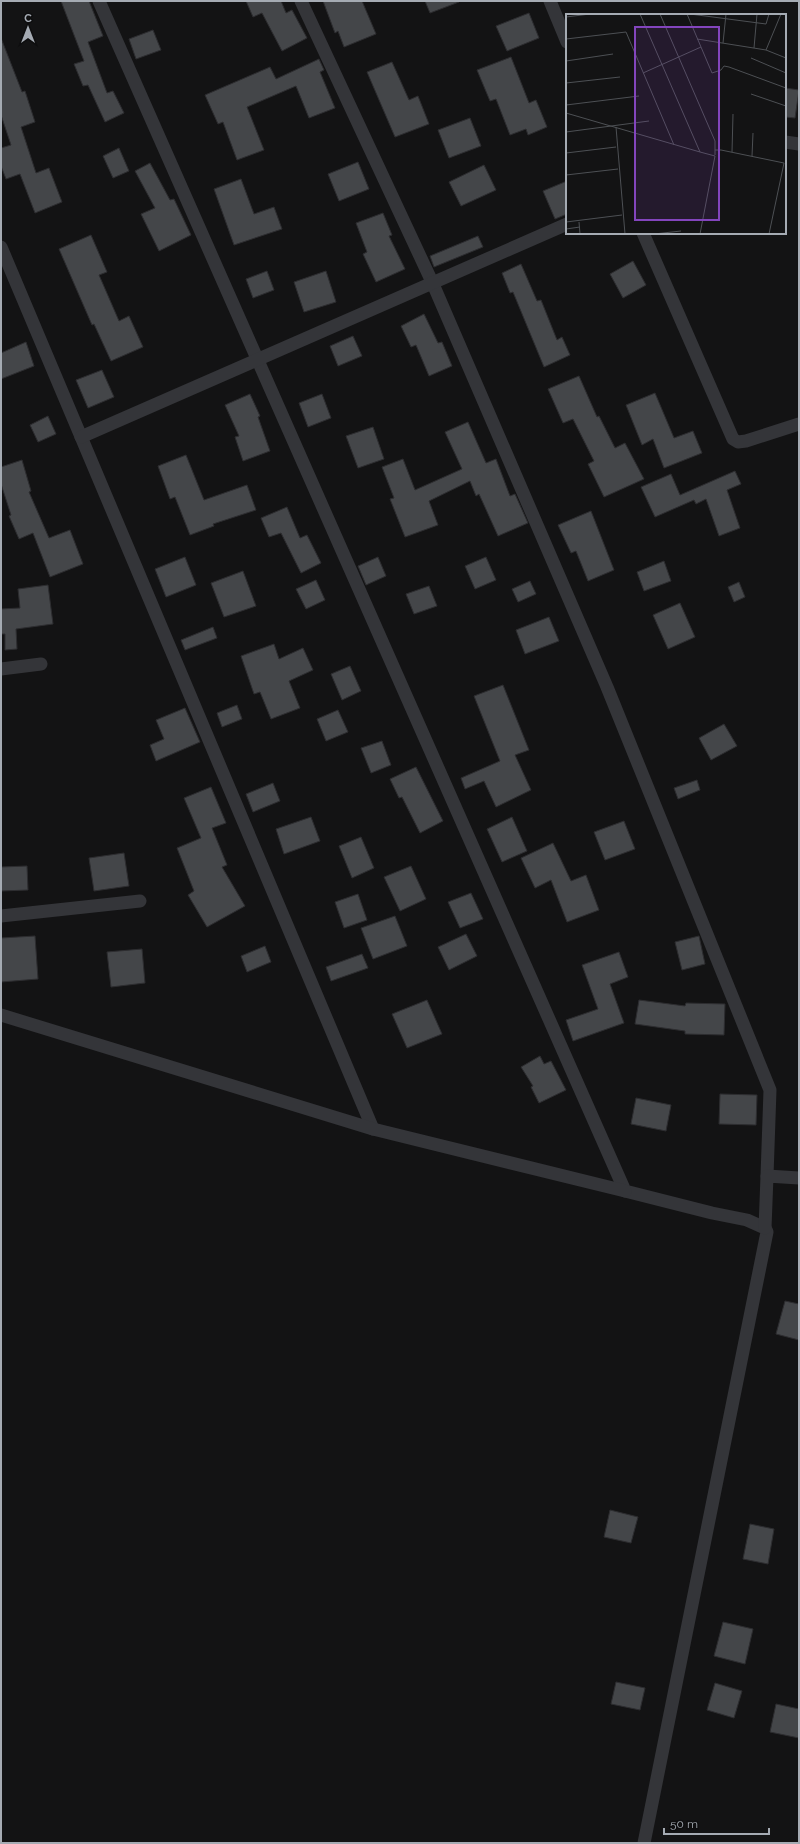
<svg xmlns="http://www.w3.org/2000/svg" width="800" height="1844" font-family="Raleway,sans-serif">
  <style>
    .building { fill: #444649; stroke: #2d2d30 }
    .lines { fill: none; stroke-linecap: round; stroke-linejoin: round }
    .minor { stroke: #343539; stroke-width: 13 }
    .inset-road { fill: none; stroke: #4d5054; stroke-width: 1 }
    .view { fill: #8345bd; fill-opacity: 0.15; stroke: #8345bd; stroke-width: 2 }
    .inset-edge { fill: none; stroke: #a5abb3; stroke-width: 2 }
  </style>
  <rect width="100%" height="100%" fill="#131314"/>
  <g class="building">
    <polygon points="61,1 89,1 103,36 88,42 107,93 113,91 124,113 105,122 88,85 83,86 74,64 84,61"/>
    <polygon points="246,1 281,1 286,13 292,10 307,38 282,51 262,13 253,17"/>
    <polygon points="323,1 362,1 376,34 344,47 338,31 335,33"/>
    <polygon points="425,1 459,1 459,2 430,13"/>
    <polygon points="529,13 539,38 507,51 496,26"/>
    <polygon points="153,30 161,50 136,59 129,39"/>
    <polygon points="1,38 22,92 25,91 35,122 21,127 36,173 49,168 62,202 35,213 20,174 6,179 1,166 1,148 11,145 1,115"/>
    <polygon points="511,57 529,103 536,100 547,127 528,135 526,129 510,135 496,99 490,101 477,70"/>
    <polygon points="319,59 324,70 320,72 335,108 309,118 296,86 247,107 264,150 237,160 223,122 218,124 205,95 270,67 276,79"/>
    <polygon points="392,62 409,100 418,96 429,124 395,137 367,72"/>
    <polygon points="785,88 799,90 795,118 785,117"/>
    <polygon points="470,118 481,146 449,158 438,130"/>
    <polygon points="119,148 129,171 113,178 103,156"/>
    <polygon points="358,162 369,189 339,201 328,174"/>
    <polygon points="150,163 170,200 174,199 191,235 159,251 141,214 155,208 135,171"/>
    <polygon points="484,165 496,190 461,206 449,182"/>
    <polygon points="241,179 254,214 274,207 282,229 234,245 214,189"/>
    <polygon points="567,181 567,214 555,219 543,191"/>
    <polygon points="383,213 392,235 389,236 405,269 376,282 363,254 367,252 356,223"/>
    <polygon points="91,235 107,272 99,275 119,321 129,316 143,347 111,361 94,324 92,325 59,249"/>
    <polygon points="478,236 483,247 434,267 430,256"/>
    <polygon points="633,261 646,285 623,298 610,274"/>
    <polygon points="521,264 537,301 541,300 557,340 562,337 570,355 544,367 513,292 510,293 502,273"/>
    <polygon points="267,271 274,290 253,298 246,279"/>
    <polygon points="326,271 336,302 304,312 294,282"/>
    <polygon points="424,314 438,343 442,342 452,366 429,376 416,345 411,347 401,326"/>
    <polygon points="353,336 362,356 338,366 330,346"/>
    <polygon points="26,342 34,366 1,379 1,353"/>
    <polygon points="102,370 114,397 88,408 76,380"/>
    <polygon points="579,376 597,417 599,416 615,448 625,443 644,479 604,497 588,464 594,461 573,419 563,423 548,389"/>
    <polygon points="655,393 674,438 693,431 702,453 664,468 653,439 642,445 626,405"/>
    <polygon points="250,394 260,416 258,417 270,451 243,461 235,437 239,436 225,405"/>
    <polygon points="322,394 331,418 308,427 299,403"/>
    <polygon points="48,416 56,434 38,442 30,425"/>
    <polygon points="468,422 486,463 496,459 510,496 515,494 528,523 498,536 479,494 476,496 470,481 429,501 438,525 405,537 390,499 394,498 382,467 403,459 415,490 462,469 445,432"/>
    <polygon points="373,427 384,459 358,468 346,436"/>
    <polygon points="186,455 204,500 247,485 256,510 213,524 214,526 190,535 175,497 170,499 158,466"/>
    <polygon points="22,460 31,491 29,492 49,538 70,530 83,564 50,577 33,533 19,539 9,516 11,515 1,484 1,467"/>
    <polygon points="735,471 741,484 727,490 740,528 719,536 706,499 696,504 694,500 655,517 641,487 671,474 680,495"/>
    <polygon points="287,507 300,538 307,535 321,563 301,573 281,533 269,537 261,518"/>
    <polygon points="591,511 614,570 588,581 576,551 571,553 558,525"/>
    <polygon points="185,557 196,585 166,597 155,569"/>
    <polygon points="378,557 386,576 366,585 358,566"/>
    <polygon points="486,557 496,580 475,589 465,566"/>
    <polygon points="664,561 671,581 644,591 637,572"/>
    <polygon points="243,571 256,606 224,617 211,583"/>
    <polygon points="316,580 325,600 306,609 296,589"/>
    <polygon points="530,581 536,594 518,602 512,589"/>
    <polygon points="739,582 745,597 734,602 728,587"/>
    <polygon points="48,585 53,624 16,629 17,649 5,650 5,634 1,634 1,609 20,608 18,589"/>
    <polygon points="429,586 437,606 414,614 406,594"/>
    <polygon points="680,603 695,637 668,649 653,615"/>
    <polygon points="549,617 559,641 525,654 516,630"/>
    <polygon points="213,627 217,638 185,650 181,640"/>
    <polygon points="274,644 279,659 303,648 313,670 289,681 300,708 271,719 260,692 254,694 241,656"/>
    <polygon points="350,666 361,691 342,700 331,674"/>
    <polygon points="503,685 529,750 515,755 531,790 496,807 484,781 465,789 461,778 500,761 474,696"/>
    <polygon points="237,705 242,719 222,727 217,713"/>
    <polygon points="185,708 200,742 156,761 150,745 164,739 156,720"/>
    <polygon points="338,710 348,732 326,741 317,719"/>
    <polygon points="724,724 737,746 711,760 699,738"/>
    <polygon points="382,741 391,765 371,773 361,748"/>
    <polygon points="416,767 443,821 420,833 402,797 399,798 390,779"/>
    <polygon points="697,780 700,790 678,799 674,788"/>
    <polygon points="273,783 280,801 253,812 246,794"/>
    <polygon points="211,787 226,823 212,828 227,865 222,867 245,906 207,927 188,895 194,891 177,848 201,838 184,798"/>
    <polygon points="311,817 320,841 284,854 276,829"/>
    <polygon points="512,817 527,851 502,862 487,829"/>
    <polygon points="624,821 635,849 605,860 594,832"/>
    <polygon points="361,837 374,868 352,878 339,846"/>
    <polygon points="553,843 571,881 586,875 599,910 567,922 551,880 535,888 521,858"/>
    <polygon points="124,853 129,886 94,891 89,858"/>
    <polygon points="27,866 28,890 1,891 1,867"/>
    <polygon points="411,866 426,899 400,911 384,877"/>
    <polygon points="471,893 483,919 460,928 448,902"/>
    <polygon points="358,894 367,920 344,928 335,902"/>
    <polygon points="395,916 407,946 373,959 361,928"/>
    <polygon points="466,934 477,956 449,970 438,947"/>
    <polygon points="35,936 38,979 1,982 1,938"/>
    <polygon points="699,936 705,964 682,970 675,942"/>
    <polygon points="265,946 271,962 247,972 241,956"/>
    <polygon points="142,949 145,983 111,987 107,952"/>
    <polygon points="619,952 628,977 610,984 624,1023 573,1041 566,1020 598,1009 582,965"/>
    <polygon points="362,954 368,968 331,981 326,967"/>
    <polygon points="427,1000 442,1034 407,1048 392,1014"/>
    <polygon points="639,1000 685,1006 686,1003 725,1004 724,1035 685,1034 685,1031 635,1024"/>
    <polygon points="540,1056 544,1064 551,1061 566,1090 539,1103 531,1087 533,1086 521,1067"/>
    <polygon points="720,1094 757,1095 756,1125 719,1124"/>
    <polygon points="636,1098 671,1105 666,1131 631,1124"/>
    <polygon points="785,1301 799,1304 799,1340 776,1334"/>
    <polygon points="610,1510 638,1517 631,1543 604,1537"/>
    <polygon points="750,1524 774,1529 768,1564 743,1559"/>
    <polygon points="723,1622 753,1629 745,1664 714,1656"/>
    <polygon points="616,1682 645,1688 640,1710 611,1704"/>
    <polygon points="715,1683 742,1691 734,1718 707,1710"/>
    <polygon points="776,1704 799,1709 799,1738 770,1732"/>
  </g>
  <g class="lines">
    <g class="minor">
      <polyline points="99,1 625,1191 712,1213 747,1220 765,1228 767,1232 644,1843"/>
      <polyline points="301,1 433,284 607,687 770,1090 767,1176"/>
      <polyline points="550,1 567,42"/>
      <polyline points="785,142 799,144"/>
      <polyline points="643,233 733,439 738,442 746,441 799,424"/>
      <polyline points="1,247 373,1129"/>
      <polyline points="81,437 567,224"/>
      <polyline points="1,669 41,664"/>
      <polyline points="1,916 140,901"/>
      <polyline points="1,1015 373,1129 625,1191"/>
      <polyline points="765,1228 767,1176 799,1178"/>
    </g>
  </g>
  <g transform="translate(566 14)">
    <rect width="220" height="220" fill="#131314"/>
    <path class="inset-road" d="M 74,0 L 134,138 L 149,142 L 134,220M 94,0 L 149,127 L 149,136M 121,0 L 146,59 L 155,56 L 158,52 L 163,53 L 220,74M 124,0 L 200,10 L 203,0M 0,3 L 24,0M 0,25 L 60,18 L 108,131M 131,25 L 200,36 L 220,44M 157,29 L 160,0M 188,34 L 191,0M 200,36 L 215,0M 185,44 L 220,59M 0,47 L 47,40M 77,59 L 135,33M 0,69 L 54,63M 185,80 L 220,92M 0,91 L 73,82M 0,99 L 134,138M 50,113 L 59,220M 0,118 L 83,107M 166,138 L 167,100M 0,139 L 50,133M 149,141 L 149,136 L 155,136 L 218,149 L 203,220M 186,142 L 187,119M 0,161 L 52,155M 0,208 L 56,201M 13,208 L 14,220M 0,215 L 14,213M 88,220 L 115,217"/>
    <path class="view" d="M 69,13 L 153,13 L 153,206 L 69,206 Z"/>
    <rect width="220" height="220" class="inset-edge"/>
  </g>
  <rect width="800" height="1844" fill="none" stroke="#a5abb3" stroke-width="4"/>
  <g transform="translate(28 28)" stroke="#0e0e0f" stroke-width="3" paint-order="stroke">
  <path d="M0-3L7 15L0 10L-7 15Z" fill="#a5abb3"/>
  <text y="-6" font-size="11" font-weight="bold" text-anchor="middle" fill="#a5abb3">С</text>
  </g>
  <path d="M664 1828v6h105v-6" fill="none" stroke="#a5abb3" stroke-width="2"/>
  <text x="670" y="1828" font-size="12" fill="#a5abb3" stroke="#0e0e0f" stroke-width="3" paint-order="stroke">50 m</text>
</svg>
